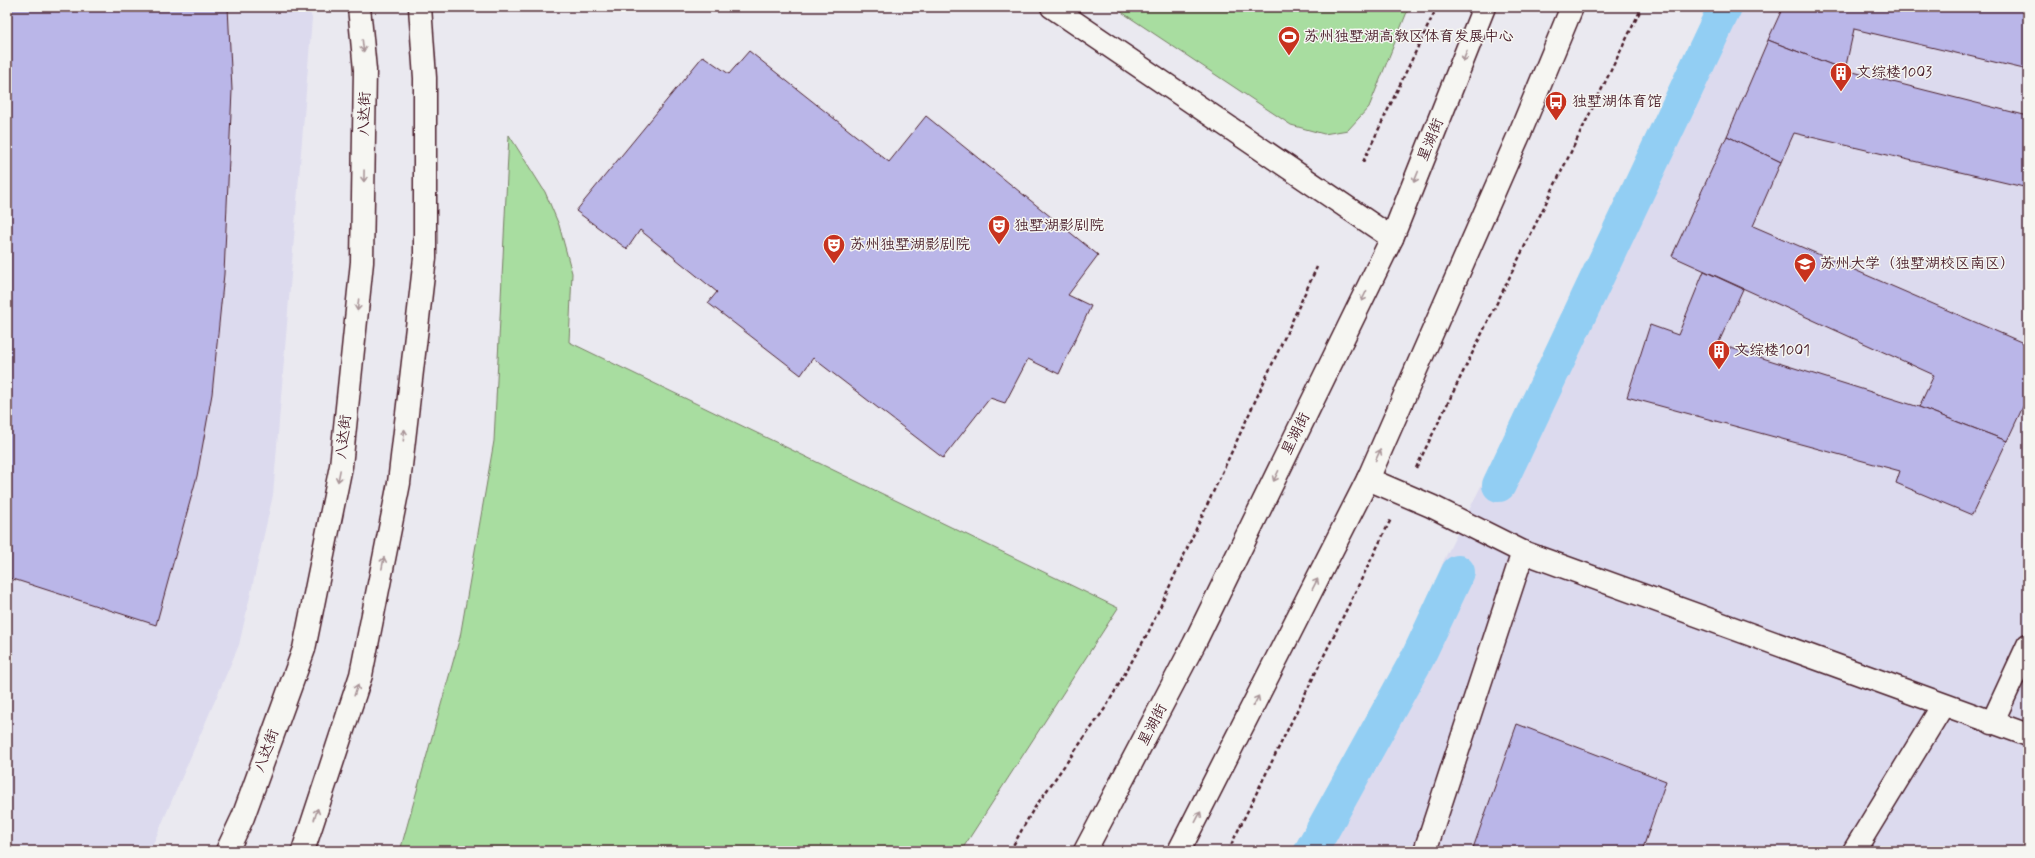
<svg xmlns="http://www.w3.org/2000/svg" width="2035" height="858" font-family="Mynerve,'LXGW WenKai TC',sans-serif">
  <style>
    .built { fill: #dcdaee }
    .green { fill: #a8dda0; stroke: #797e66 }
    .lines { fill: none; stroke-linecap: round; stroke-linejoin: round }
    .canal { stroke: #92cef3; stroke-width: 34 }
    .building { fill: #bab6e8; stroke: #4a1f2b }
    .minor-casing { stroke: #4a1f2b; stroke-width: 25 }
    .major-casing { stroke: #4a1f2b; stroke-width: 25 }
    .path { stroke: #4a1f2b; stroke-width: 2.5; stroke-dasharray: 4 3; stroke-linecap: butt }
    .minor { stroke: #f6f6f2; stroke-width: 22 }
    .major { stroke: #f6f6f2; stroke-width: 22 }
    .oneway { stroke: #a99598 }
    .labels { text-anchor: middle; dominant-baseline: central; stroke-width: 3; stroke-linejoin: round; paint-order: stroke }
    .poi-label { font-size: 15px; fill: #4a1f2b; stroke: #f6f6f2; text-anchor: start }
    .street-label { font-size: 15px; fill: #4a1f2b; stroke: #f6f6f2 }
  </style>
  <rect width="100%" height="100%" fill="#eae9f0"/>
  <filter id="ink" filterUnits="userSpaceOnUse"><feTurbulence type="fractalNoise" baseFrequency=".025" numOctaves="2"/><feDisplacementMap in="SourceGraphic" scale="8" xChannelSelector="R" yChannelSelector="G"/><feConvolveMatrix kernelMatrix="1 2 1 2 8 2 1 2 1" color-interpolation-filters="sRGB"/></filter>
  <g filter="url(#ink)">
    <g class="built">
      <polygon points="7,7 308,7 312,18 273,495 239,645 150,851 7,851"/>
      <polygon points="1721,7 2028,7 2028,851 1328,851 1444,560"/>
    </g>
    <g class="green">
      <polygon points="1114,7 1409,7 1369,107 1348,130 1324,134 1291,125"/>
      <polygon points="509,135 545,192 559,225 572,273 569,342 1118,608 961,851 400,851 460,637 494,441"/>
    </g>
    <g class="lines">
      <g class="canal">
        <polyline points="1499,485 1725,7"/>
        <polyline points="1311,851 1417,659 1458,572"/>
      </g>
    </g>
    <g class="building">
      <polygon points="7,7 228,7 232,90 224,274 212,394 197,476 156,625 7,577"/>
      <polygon points="1783,7 2020,7 2028,9 2028,70 1854,29 1845,70 1768,40"/>
      <polygon points="1768,40 1845,70 2028,116 2028,188 1794,133 1781,162 1727,136"/>
      <polygon points="749,51 889,162 926,116 1098,255 1068,295 1091,306 1059,374 1028,359 1005,403 990,398 943,458 813,358 801,375 708,303 717,292 640,230 627,249 576,211 703,56 729,74"/>
      <polygon points="1727,136 1781,162 1753,226 2028,345 2028,396 2007,441 1919,407 1934,375 1672,256"/>
      <polygon points="1704,271 1743,289 1718,344 1919,407 2007,441 1972,515 1896,483 1900,471 1627,397 1650,325 1678,335"/>
      <polygon points="1517,724 1666,781 1642,851 1472,851"/>
    </g>
    <g class="lines">
      <g class="minor-casing">
        <g id="minor">
          <polyline points="1052,7 1392,238"/>
          <polyline points="1368,479 1431,506 1523,552 2028,735"/>
          <polyline points="1992,723 2028,645"/>
          <polyline points="227,851 243,817 304,649 341,466 362,262 365,70 359,7"/>
          <polyline points="303,851 361,675 399,483 425,258 425,78 420,7"/>
          <polyline points="1425,851 1523,552"/>
          <polyline points="1854,851 1943,705"/>
        </g>
      </g>
      <g class="major-casing">
        <g id="major">
          <polyline points="1085,851 1194,644 1392,238 1484,7"/>
          <polyline points="1179,851 1368,479 1522,128 1572,7"/>
        </g>
      </g>
      <g class="path">
        <polyline points="1363,162 1437,7"/>
        <polyline points="1416,468 1642,7"/>
        <polyline points="1010,851 1033,810 1106,707 1149,631 1317,267"/>
        <polyline points="1228,851 1391,519"/>
      </g>
      <use href="#minor" class="minor"/>
      <use href="#major" class="major"/>
    </g>
    <defs><path id="oneway-shaft" d="M-6 0H5M1.5-3L5.5 0L1.5 3" fill="none" stroke-width="1.6" stroke-linecap="round" stroke-linejoin="round"/></defs>
    <g class="oneway">
      <use href="#oneway-shaft" transform="translate(363 46) rotate(84)"/>
      <use href="#oneway-shaft" transform="translate(1465 56) rotate(112)"/>
      <use href="#oneway-shaft" transform="translate(364 176) rotate(91)"/>
      <use href="#oneway-shaft" transform="translate(1416 177) rotate(112)"/>
      <use href="#oneway-shaft" transform="translate(1364 296) rotate(116)"/>
      <use href="#oneway-shaft" transform="translate(358 305) rotate(96)"/>
      <use href="#oneway-shaft" transform="translate(404 435) rotate(-83)"/>
      <use href="#oneway-shaft" transform="translate(1378 455) rotate(-66)"/>
      <use href="#oneway-shaft" transform="translate(339 476) rotate(101)"/>
      <use href="#oneway-shaft" transform="translate(1276 476) rotate(116)"/>
      <use href="#oneway-shaft" transform="translate(383 563) rotate(-79)"/>
      <use href="#oneway-shaft" transform="translate(1315 584) rotate(-63)"/>
      <use href="#oneway-shaft" transform="translate(356 690) rotate(-72)"/>
      <use href="#oneway-shaft" transform="translate(1256 701) rotate(-63)"/>
      <use href="#oneway-shaft" transform="translate(316 814) rotate(-72)"/>
      <use href="#oneway-shaft" transform="translate(1198 817) rotate(-63)"/>
    </g>
  </g>
  <defs>
    <g id="stadium-pin" transform="scale(1.15)"><path d="M0 17L-7.5 6A9.5 9.5 0 1 1 7.5 6Z" fill="#c8321e" stroke="#f6f6f2"/><path d="M0-5a6.5 5 0 1 0 0 10a6.5 5 0 1 0 0-10ZM-3.5-1.8h7v3.6h-7Z" fill="#fff"/></g>
    <g id="building-pin" transform="scale(1.15)"><path d="M0 17L-7.5 6A9.5 9.5 0 1 1 7.5 6Z" fill="#c8321e" stroke="#f6f6f2"/><path d="M-4-6H4V6H1V3H-1V6H-4ZM-2.5-4.3h1.7v1.8h-1.7ZM.8-4.3h1.7v1.8H.8ZM-2.5-1h1.7V.8h-1.7ZM.8-1h1.7V.8H.8Z" fill="#fff"/></g>
    <g id="bus-pin" transform="scale(1.15)"><path d="M0 17L-7.5 6A9.5 9.5 0 1 1 7.5 6Z" fill="#c8321e" stroke="#f6f6f2"/><path d="M-5-6H5V4H4V6H2V4H-2V6H-4V4H-5ZM-3.5-4V0h7V-4ZM-3.5 1.2v1.5H-2V1.2ZM2 1.2v1.5H3.5V1.2Z" fill="#fff"/></g>
    <g id="theatre-pin" transform="scale(1.15)"><path d="M0 17L-7.5 6A9.5 9.5 0 1 1 7.5 6Z" fill="#c8321e" stroke="#f6f6f2"/><path d="M-5-5.5Q0-4 5-5.5V0Q5 5 0 6Q-5 5-5 0ZM-3.3-2.5H-1v1.5H-3.3ZM1-2.5H3.3v1.5H1ZM-2.8 1Q0 5.5 2.8 1Z" fill="#fff"/></g>
    <g id="university-pin" transform="scale(1.15)"><path d="M0 17L-7.5 6A9.5 9.5 0 1 1 7.5 6Z" fill="#c8321e" stroke="#f6f6f2"/><path d="M0-5L7-2L0 1L-7-2ZM-4 1L0 2.5L4 1V4Q0 6-4 4Z" fill="#fff"/></g>
  </defs>
  <g fill-rule="evenodd">
    <use href="#stadium-pin" x="1289" y="37"/>
    <use href="#building-pin" x="1841" y="73"/>
    <use href="#bus-pin" x="1556" y="102"/>
    <use href="#theatre-pin" x="999" y="226"/>
    <use href="#theatre-pin" x="834" y="245"/>
    <use href="#university-pin" x="1805" y="264"/>
    <use href="#building-pin" x="1719" y="351"/>
  </g>
  <g class="labels">
    <g class="poi-label">
      <text x="1304" y="37">苏州独墅湖高教区体育发展中心</text>
      <text x="1856" y="73">文综楼1003</text>
      <text x="1572" y="102">独墅湖体育馆</text>
      <text x="1014" y="226">独墅湖影剧院</text>
      <text x="850" y="245">苏州独墅湖影剧院</text>
      <text x="1820" y="264">苏州大学（独墅湖校区南区）</text>
      <text x="1734" y="351">文综楼1001</text>
    </g>
    <g class="street-label">
      <text transform="translate(365 114) rotate(-89)">八达街</text>
      <text transform="translate(1431 140) rotate(-68)">星湖街</text>
      <text transform="translate(1296 434) rotate(-64)">星湖街</text>
      <text transform="translate(344 437) rotate(-84)">八达街</text>
      <text transform="translate(1153 725) rotate(-63)">星湖街</text>
      <text transform="translate(267 751) rotate(-70)">八达街</text>
    </g>
  </g>
  <rect width="2035" height="858" fill="none" stroke="#f6f6f2" stroke-width="24"/>
  <rect x="12" y="12" width="2011" height="834" fill="none" stroke="#4a1f2b" stroke-width="1.5" filter="url(#ink)"/>
</svg>
